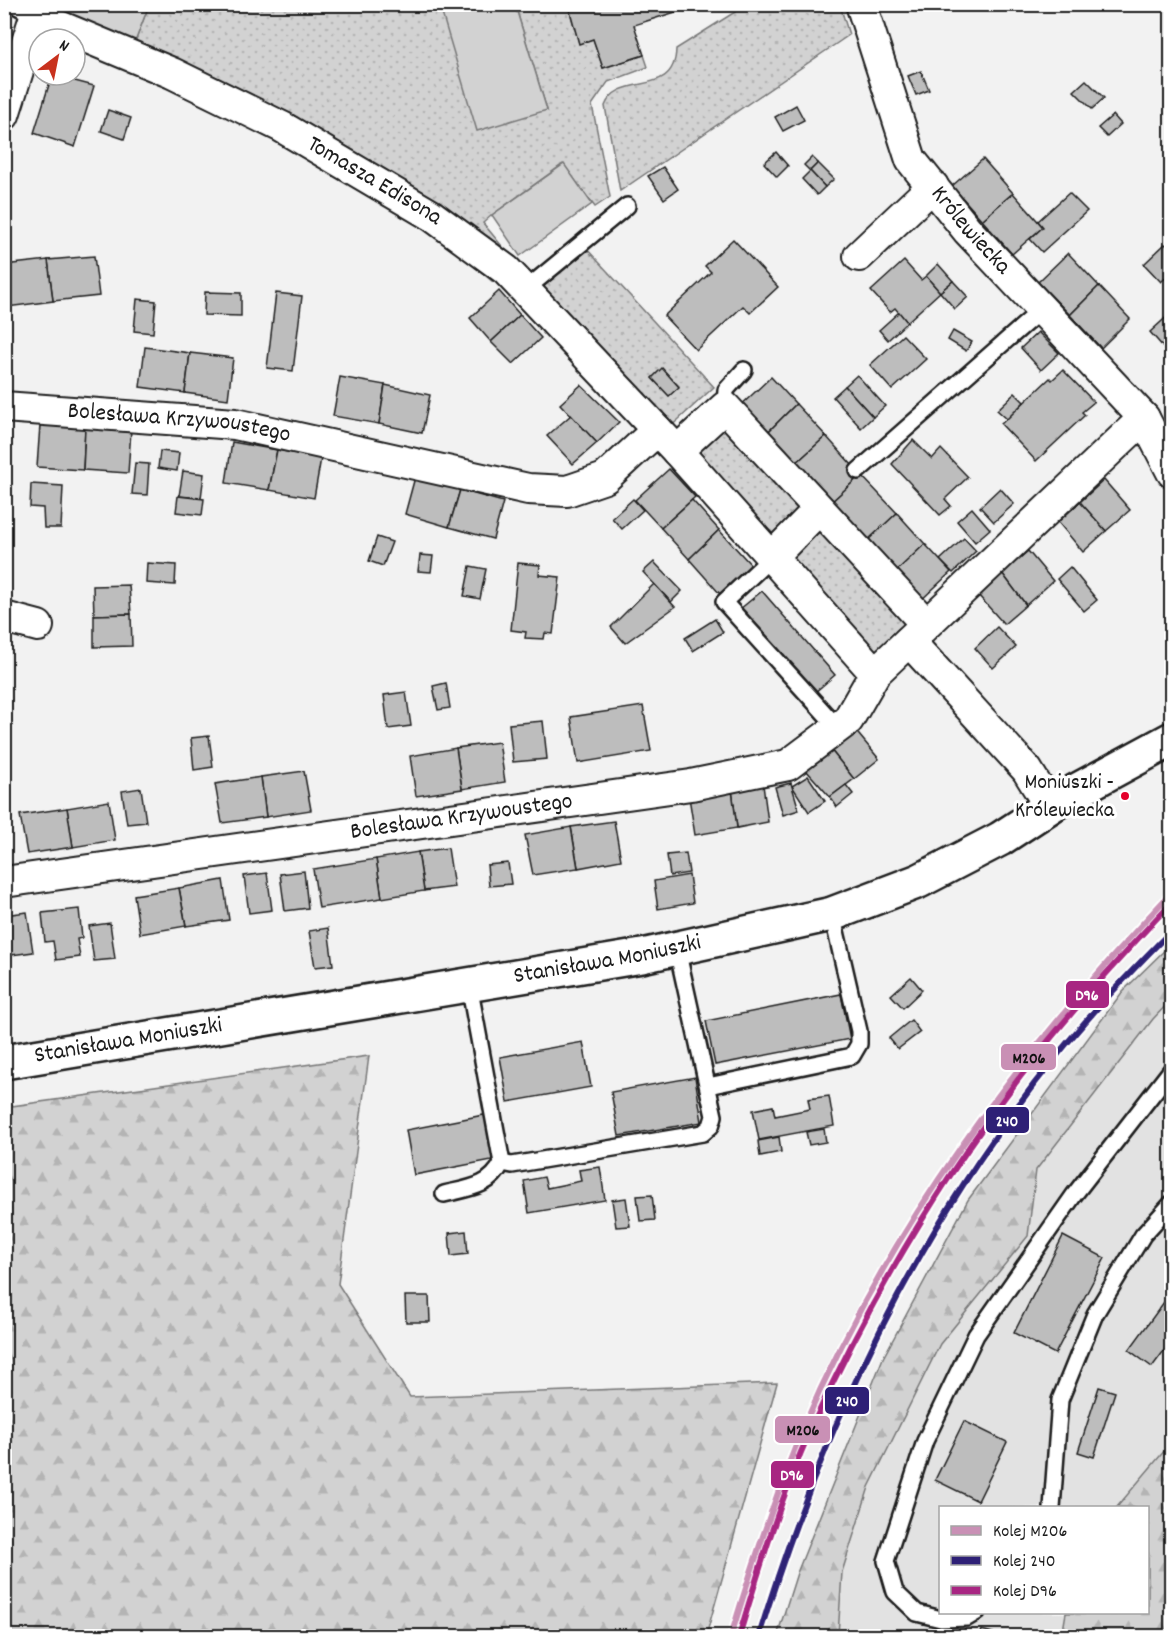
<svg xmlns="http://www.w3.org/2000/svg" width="1176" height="1641" font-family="Dekko,sans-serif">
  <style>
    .built { fill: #e2e2e2 }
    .grass { fill: url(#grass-dots); stroke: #777; stroke-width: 1.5; fill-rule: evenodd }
    .forest { fill: url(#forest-firs); stroke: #777; stroke-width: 1.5 }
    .garden { fill: #d2d2d2; stroke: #777; stroke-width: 1.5 }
    .building { fill: #bdbdbd; stroke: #1c1c1c; stroke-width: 1.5 }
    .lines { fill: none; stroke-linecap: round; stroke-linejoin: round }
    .lane-casing { stroke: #1c1c1c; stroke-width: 20 }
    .street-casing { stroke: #1c1c1c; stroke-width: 34 }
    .secondary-casing { stroke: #1c1c1c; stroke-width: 38 }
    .lane { stroke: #fff; stroke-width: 15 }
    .street { stroke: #fff; stroke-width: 30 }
    .secondary { stroke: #fff; stroke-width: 33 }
    .rail-1-casing { stroke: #fff; stroke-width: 10 }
    .rail-2-casing { stroke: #fff; stroke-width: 10 }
    .rail-3-casing { stroke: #fff; stroke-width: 10 }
    .rail-1 { stroke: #c990b5; stroke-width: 6 }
    .rail-2 { stroke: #2e2076; stroke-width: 6 }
    .rail-3 { stroke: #a82682; stroke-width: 6 }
    .bus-dot { fill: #e4002b; stroke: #fff; stroke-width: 2 }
    .labels { text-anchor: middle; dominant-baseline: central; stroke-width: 6; stroke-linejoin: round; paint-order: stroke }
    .bus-label { font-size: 22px; fill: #1c1c1c; stroke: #fff; text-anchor: end }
    .street-label { font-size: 24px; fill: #1c1c1c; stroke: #fff }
    .line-badge { stroke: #fff; stroke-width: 2 }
    .badge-label { font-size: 16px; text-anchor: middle; font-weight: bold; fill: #fff }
    .pale-badge-label { font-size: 16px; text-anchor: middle; font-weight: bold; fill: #111 }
  </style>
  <defs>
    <pattern id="grass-dots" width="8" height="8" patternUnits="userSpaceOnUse" patternTransform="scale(1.5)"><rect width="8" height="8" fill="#d2d2d2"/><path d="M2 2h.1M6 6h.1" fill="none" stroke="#b4b4b4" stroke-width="1.8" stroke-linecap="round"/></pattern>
    <pattern id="forest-firs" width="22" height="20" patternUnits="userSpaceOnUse" patternTransform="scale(1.5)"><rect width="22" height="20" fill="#d2d2d2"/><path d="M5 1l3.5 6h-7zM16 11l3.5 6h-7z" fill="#b4b4b4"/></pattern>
  </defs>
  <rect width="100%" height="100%" fill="#f2f2f2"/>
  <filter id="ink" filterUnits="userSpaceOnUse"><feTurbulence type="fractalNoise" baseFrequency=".0167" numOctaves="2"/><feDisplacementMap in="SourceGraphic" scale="12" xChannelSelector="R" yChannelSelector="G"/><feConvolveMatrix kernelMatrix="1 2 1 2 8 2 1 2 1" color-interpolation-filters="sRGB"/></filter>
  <g filter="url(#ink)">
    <polygon class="built" points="1171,1000 1171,1443 1117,1507 940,1508 940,1612 1066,1613 1062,1636 838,1636 842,1572 869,1487 940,1344 1028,1236 1036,1170 1153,1019"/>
    <g class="grass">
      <polygon points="149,5 460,5 441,10 547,110 515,5 568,5 579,43 593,39 603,68 644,55 648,67 608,82 592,105 610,197 595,207 563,164 492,215 483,223 515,262 493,282 422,222 132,50"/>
      <path d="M 746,5 L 840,5 L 849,35 L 620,191 L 605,106 C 619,70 675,100 676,49 Z"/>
      <path d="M 585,247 L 714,387 L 666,431 L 538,290 ZM 662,369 L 679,386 L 669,396 L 652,378 Z"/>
      <polygon points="725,426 802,511 779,542 693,456"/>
      <polygon points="812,529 820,530 905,625 879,655 788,560"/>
    </g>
    <g class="forest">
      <polygon points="1171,944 1171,1000 1153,1019 1036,1170 1028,1236 940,1344 869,1487 842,1572 838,1636 777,1636 797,1573 883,1358 968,1200 1123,991"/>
      <polygon points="369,1056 338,1284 410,1397 777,1383 706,1636 5,1636 5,1107"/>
      <polygon points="1171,1443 1171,1636 1062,1636 1066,1613 1148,1612 1148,1508 1117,1507"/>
    </g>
    <g class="garden">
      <polygon points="460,4 515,5 547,110 477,131 441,10"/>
      <polygon points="50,5 149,5 132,50 48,11"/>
      <polygon points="564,164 592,204 520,256 492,215"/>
    </g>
    <g class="building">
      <polygon points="568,4 701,4 634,25 644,55 603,68 593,39 579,44"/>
      <polygon points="921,71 929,90 916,95 908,76"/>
      <polygon points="52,75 94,86 75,147 34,133"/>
      <polygon points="1086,80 1104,98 1092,109 1074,91"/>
      <polygon points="796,105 804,120 783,131 775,117"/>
      <polygon points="108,110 131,118 124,139 101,131"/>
      <polygon points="1113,115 1121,124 1107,137 1098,128"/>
      <polygon points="776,152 788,166 777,177 764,163"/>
      <polygon points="812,157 818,163 810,171 804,165"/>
      <polygon points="983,159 1013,193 982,220 952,186"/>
      <polygon points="818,163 834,179 825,187 810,171"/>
      <polygon points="663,167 678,189 664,199 648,176"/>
      <polygon points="810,171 825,187 817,195 802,179"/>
      <polygon points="1013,193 1043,227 1012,254 982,220"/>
      <polygon points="1069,193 1087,211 1042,252 1030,239 1043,227 1038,221"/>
      <polygon points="733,239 778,287 750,313 743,306 696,350 664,316 711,272 705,266"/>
      <polygon points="1165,244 1172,250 1172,272 1161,282 1144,264"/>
      <polygon points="1068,253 1099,286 1070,315 1038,282"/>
      <polygon points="94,256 99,296 53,301 48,260"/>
      <polygon points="48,260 53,301 7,307 4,265"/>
      <polygon points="904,261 921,280 926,276 940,292 907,322 895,308 890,312 871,291"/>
      <polygon points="938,264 953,281 940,292 926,276"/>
      <polygon points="953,281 968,297 955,309 940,292"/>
      <polygon points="1099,286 1130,319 1101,348 1070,315"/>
      <polygon points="499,291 520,315 491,342 470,318"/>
      <polygon points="205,292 241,293 241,316 204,315"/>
      <polygon points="276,293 302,296 293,371 267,368"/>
      <polygon points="137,299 156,301 153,333 134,331"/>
      <polygon points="899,312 907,322 888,340 879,330"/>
      <polygon points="1172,312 1172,357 1150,332"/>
      <polygon points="520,315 541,338 513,364 491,342"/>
      <polygon points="953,331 972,342 966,351 948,340"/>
      <polygon points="1038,332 1059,353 1041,370 1021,348"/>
      <polygon points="903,335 926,359 892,390 870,365"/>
      <polygon points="145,347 190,353 185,393 140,387"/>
      <polygon points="190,353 233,358 228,399 185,393"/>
      <polygon points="662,368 679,387 669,396 652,378"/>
      <polygon points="1063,370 1094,402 1082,412 1085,415 1036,461 1001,424 1050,378 1052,380"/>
      <polygon points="857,375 885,406 873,417 845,386"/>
      <polygon points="340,377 385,385 379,424 333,416"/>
      <polygon points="771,377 796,404 763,437 737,409"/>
      <polygon points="385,385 430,395 422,433 379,424"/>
      <polygon points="581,385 619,422 597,443 560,404"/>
      <polygon points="845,386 873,417 861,428 833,397"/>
      <polygon points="1015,393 1024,402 1007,419 997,410"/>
      <polygon points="796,404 826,436 794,465 766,434"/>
      <polygon points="571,415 597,443 573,464 547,436"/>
      <polygon points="40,425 85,428 83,470 37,467"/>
      <polygon points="85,428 131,430 128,473 83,470"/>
      <polygon points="826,436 861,475 829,504 794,465"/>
      <polygon points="913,440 932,459 941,449 968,477 945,499 951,506 940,515 892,464"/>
      <polygon points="232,442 277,450 269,490 226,483"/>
      <polygon points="277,450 321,458 314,498 269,490"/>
      <polygon points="160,451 179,453 177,471 158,468"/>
      <polygon points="135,463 149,464 147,495 132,494"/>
      <polygon points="669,469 695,497 661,528 635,500"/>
      <polygon points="183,471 204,474 201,498 179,496"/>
      <polygon points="861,475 897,513 866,542 829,504"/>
      <polygon points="415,477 460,490 449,527 405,514"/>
      <polygon points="1104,480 1130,510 1106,531 1080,502"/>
      <polygon points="31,484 63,486 61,528 44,528 43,508 30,507"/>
      <polygon points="1000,488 1014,504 994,522 980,507"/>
      <polygon points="460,490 503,502 493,539 449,527"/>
      <polygon points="178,496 204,499 202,515 176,512"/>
      <polygon points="633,499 643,510 622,529 612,518"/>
      <polygon points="692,500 719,530 689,559 661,528"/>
      <polygon points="1080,502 1106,531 1083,552 1058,522"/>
      <polygon points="972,508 990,529 975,542 957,521"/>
      <polygon points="897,513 925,544 895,573 866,542"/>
      <polygon points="719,530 752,566 720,594 689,559"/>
      <polygon points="377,537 392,542 383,566 369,561"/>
      <polygon points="964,538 976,551 953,573 940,560"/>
      <polygon points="925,544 951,572 917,604 891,576"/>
      <polygon points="1028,551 1053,581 1026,605 1002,573"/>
      <polygon points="420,555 433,556 431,572 418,571"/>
      <polygon points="654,562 682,591 671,602 643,572"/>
      <polygon points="147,563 176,565 175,585 146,583"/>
      <polygon points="518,563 540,565 539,575 560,577 553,634 545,633 544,639 525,638 526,632 511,630"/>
      <polygon points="470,566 486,569 480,599 464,596"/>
      <polygon points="1070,567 1097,600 1084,611 1057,579"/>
      <polygon points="1002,573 1026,605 1004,624 978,595"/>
      <polygon points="654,584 675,607 625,643 611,627"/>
      <polygon points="129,585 131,614 94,615 93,586"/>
      <polygon points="762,591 835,675 814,693 740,609"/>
      <polygon points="131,614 132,646 94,647 94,615"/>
      <polygon points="715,619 723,632 693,651 685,638"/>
      <polygon points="997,627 1016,647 993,668 975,648"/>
      <polygon points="4,672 8,711 4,712"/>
      <polygon points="446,683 450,708 438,710 433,686"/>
      <polygon points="406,692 411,726 388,729 384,695"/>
      <polygon points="643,706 651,751 578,763 571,717"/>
      <polygon points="543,721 547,759 513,762 509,724"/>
      <polygon points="854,729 879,759 854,779 830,749"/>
      <polygon points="209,736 213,767 194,770 191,738"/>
      <polygon points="499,742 505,782 462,789 456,748"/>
      <polygon points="456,748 462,789 416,796 410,756"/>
      <polygon points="830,749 854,779 830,797 806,770"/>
      <polygon points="304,771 311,810 266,817 261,777"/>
      <polygon points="808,776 825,801 809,812 792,786"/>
      <polygon points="261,777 266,817 222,823 215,784"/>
      <polygon points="791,783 799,810 783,815 775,787"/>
      <polygon points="763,785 768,822 737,828 732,790"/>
      <polygon points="846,785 853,794 837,807 830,797"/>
      <polygon points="141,788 146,822 127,824 122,791"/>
      <polygon points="732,790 737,828 695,835 689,797"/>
      <polygon points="109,801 115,840 73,847 67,808"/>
      <polygon points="67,808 73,847 27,854 20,815"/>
      <polygon points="614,821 621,860 578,868 571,827"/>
      <polygon points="571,827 578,868 533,875 525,835"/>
      <polygon points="448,848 454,887 424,891 418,852"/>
      <polygon points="418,852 424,891 382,898 376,859"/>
      <polygon points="686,853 689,873 670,876 667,855"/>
      <polygon points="376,859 382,898 319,908 313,869"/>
      <polygon points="508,863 511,884 489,886 487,865"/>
      <polygon points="304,871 308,908 285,911 280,874"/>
      <polygon points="267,873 272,910 249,913 244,876"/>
      <polygon points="689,875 693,903 658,909 654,881"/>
      <polygon points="223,880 229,920 186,926 179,888"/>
      <polygon points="179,888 186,926 140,934 134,895"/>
      <polygon points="79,909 82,938 77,939 80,957 56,960 53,941 45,942 42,913"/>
      <polygon points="27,912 33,952 4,956 4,915"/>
      <polygon points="110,923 115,959 94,961 89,926"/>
      <polygon points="328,928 333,965 315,967 309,931"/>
      <polygon points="911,977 922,990 903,1008 891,995"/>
      <polygon points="841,994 850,1039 715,1065 706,1021"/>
      <polygon points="911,1020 920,1032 898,1049 889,1038"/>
      <polygon points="583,1042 591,1087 508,1102 500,1057"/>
      <polygon points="695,1077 702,1122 619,1136 611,1092"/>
      <polygon points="829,1096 834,1126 759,1140 753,1110 773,1106 775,1116 810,1109 808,1099"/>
      <polygon points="489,1114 497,1159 414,1175 406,1130"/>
      <polygon points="824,1129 826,1142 809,1145 806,1132"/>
      <polygon points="779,1137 781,1152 760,1156 758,1141"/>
      <polygon points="600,1167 605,1200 529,1213 524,1181 544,1177 547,1188 581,1181 579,1170"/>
      <polygon points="652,1195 655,1220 640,1221 637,1196"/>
      <polygon points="626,1198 630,1226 616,1227 612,1200"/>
      <polygon points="466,1231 468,1254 451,1256 449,1233"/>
      <polygon points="1063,1236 1105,1258 1055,1354 1014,1333"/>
      <polygon points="1172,1291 1172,1340 1152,1367 1129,1350"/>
      <polygon points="405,1296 429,1296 430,1322 406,1322"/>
      <polygon points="1099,1387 1115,1392 1094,1457 1078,1452"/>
      <polygon points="964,1421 1007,1442 978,1501 935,1480"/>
      <polygon points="982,1630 993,1633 992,1636 980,1636"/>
    </g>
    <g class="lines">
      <g class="lane-casing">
        <g id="lane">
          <polyline points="13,4 35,16"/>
          <polyline points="525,290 627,206"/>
          <polyline points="725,407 726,390 744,370"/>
          <polyline points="858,471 1042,309"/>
          <polyline points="772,557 724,602 838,728"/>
          <polyline points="708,1086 852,1056 859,1044 859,1031 832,914"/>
          <polyline points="502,1163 512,1165 703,1133 711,1126 714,1116 677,949"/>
          <path d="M 444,1194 C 469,1188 490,1187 502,1163 L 469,985"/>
          <polyline points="1052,1508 1060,1400 1095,1314 1143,1235 1172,1203"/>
          <polyline points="977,1612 967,1618 941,1619 917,1613 895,1592 886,1561 925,1441 976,1335 1074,1195 1172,1069"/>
        </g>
      </g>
      <g class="street-casing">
        <g id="street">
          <path id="s1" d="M 861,4 L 911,160 L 968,231 L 1144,418 L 1172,472"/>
          <path id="s2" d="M 35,16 L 172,73 L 282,127 L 431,215 L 506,270 L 677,451 L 875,673"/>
          <polyline points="4,115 39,4"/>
          <polyline points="859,256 933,186"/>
          <path id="s3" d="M 4,407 L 235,424 L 528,489 L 567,491 L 605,478 L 657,430"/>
          <polyline points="677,451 725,407 926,624"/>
          <polyline points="772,557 819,509"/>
          <polyline points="4,617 38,626"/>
          <polyline points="909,641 1027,770 1050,807"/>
          <path id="s4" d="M 4,882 L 691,785 L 788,765 L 848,720 L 875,673 L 1144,418"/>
        </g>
      </g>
      <g class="secondary-casing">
        <g id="secondary">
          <path id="s5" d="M 4,1062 L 642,956 L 832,914 L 919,881 L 1000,839 L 1061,799 L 1172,739"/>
        </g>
      </g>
      <use href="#lane" class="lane"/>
      <use href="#street" class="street"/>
      <use href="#secondary" class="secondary"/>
      <g class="rail-1-casing">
        <path id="rail-1" d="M 731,1636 C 752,1567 774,1498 802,1431 C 890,1224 1019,1054 1172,892"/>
      </g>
      <g class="rail-2-casing">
        <path id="rail-2" d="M 759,1636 C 822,1428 919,1224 1058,1054 C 1093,1011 1132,970 1172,930"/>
      </g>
      <g class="rail-3-casing">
        <path id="rail-3" d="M 739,1636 C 760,1567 781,1497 810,1431 C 870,1299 944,1173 1034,1059 C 1077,1004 1124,953 1172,902"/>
      </g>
      <use href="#rail-1" class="rail-1"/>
      <use href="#rail-2" class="rail-2"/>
      <use href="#rail-3" class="rail-3"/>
    </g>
  </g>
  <circle class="bus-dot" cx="1125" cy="796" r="5"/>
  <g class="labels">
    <g class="bus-label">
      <text x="1114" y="783">Moniuszki -<tspan x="1114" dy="28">Królewiecka</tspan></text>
    </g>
    <g class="street-label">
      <text stroke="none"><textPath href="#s2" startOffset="378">Tomasza Edisona</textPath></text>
      <text stroke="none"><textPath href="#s1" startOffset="256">Królewiecka</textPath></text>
      <text stroke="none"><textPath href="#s3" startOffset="176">Bolesława Krzywoustego</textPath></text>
      <text stroke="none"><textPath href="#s4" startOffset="462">Bolesława Krzywoustego</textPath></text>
      <text stroke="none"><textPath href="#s5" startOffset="612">Stanisława Moniuszki</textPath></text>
      <text stroke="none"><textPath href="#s5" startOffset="126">Stanisława Moniuszki</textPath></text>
    </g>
  </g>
  <g class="line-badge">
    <rect x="1065" y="980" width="45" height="29" rx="6" fill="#a82682"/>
    <rect x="1000" y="1043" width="57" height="28" rx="6" fill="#c990b5"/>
    <rect x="985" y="1106" width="45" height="28" rx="6" fill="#2e2076"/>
    <rect x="824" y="1386" width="46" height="29" rx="6" fill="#2e2076"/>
    <rect x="774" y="1415" width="57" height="29" rx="6" fill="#c990b5"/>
    <rect x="770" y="1460" width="45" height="29" rx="6" fill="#a82682"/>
  </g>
  <g class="badge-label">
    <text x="1087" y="1000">D96</text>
    <text x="1007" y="1126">240</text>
    <text x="847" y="1406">240</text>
    <text x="792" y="1480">D96</text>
  </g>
  <g class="pale-badge-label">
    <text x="1029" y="1063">M206</text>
    <text x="803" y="1435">M206</text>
  </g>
  <rect width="1176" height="1641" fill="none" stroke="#fff" stroke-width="24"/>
  <rect x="12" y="12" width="1152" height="1617" fill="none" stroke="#1c1c1c" stroke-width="2" filter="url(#ink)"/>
  <rect x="939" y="1506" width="210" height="108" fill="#ffffff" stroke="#a4a4a4" stroke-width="1.5"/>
  <rect x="951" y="1526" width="30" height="9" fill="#c990b5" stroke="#a4a4a4" stroke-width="1.5"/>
  <text x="993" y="1536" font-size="18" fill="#1c1c1c">Kolej M206</text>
  <rect x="951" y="1556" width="30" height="9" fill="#2e2076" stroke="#a4a4a4" stroke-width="1.5"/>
  <text x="993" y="1566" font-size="18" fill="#1c1c1c">Kolej 240</text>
  <rect x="951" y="1586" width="30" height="9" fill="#a82682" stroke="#a4a4a4" stroke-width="1.5"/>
  <text x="993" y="1596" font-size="18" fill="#1c1c1c">Kolej D96</text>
  <g transform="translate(57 57) rotate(32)"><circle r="28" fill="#ffffff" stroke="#a4a4a4" stroke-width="1.5"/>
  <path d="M0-4.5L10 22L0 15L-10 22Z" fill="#c8321e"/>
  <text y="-9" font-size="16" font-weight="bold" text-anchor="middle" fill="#1c1c1c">N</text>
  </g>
</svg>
